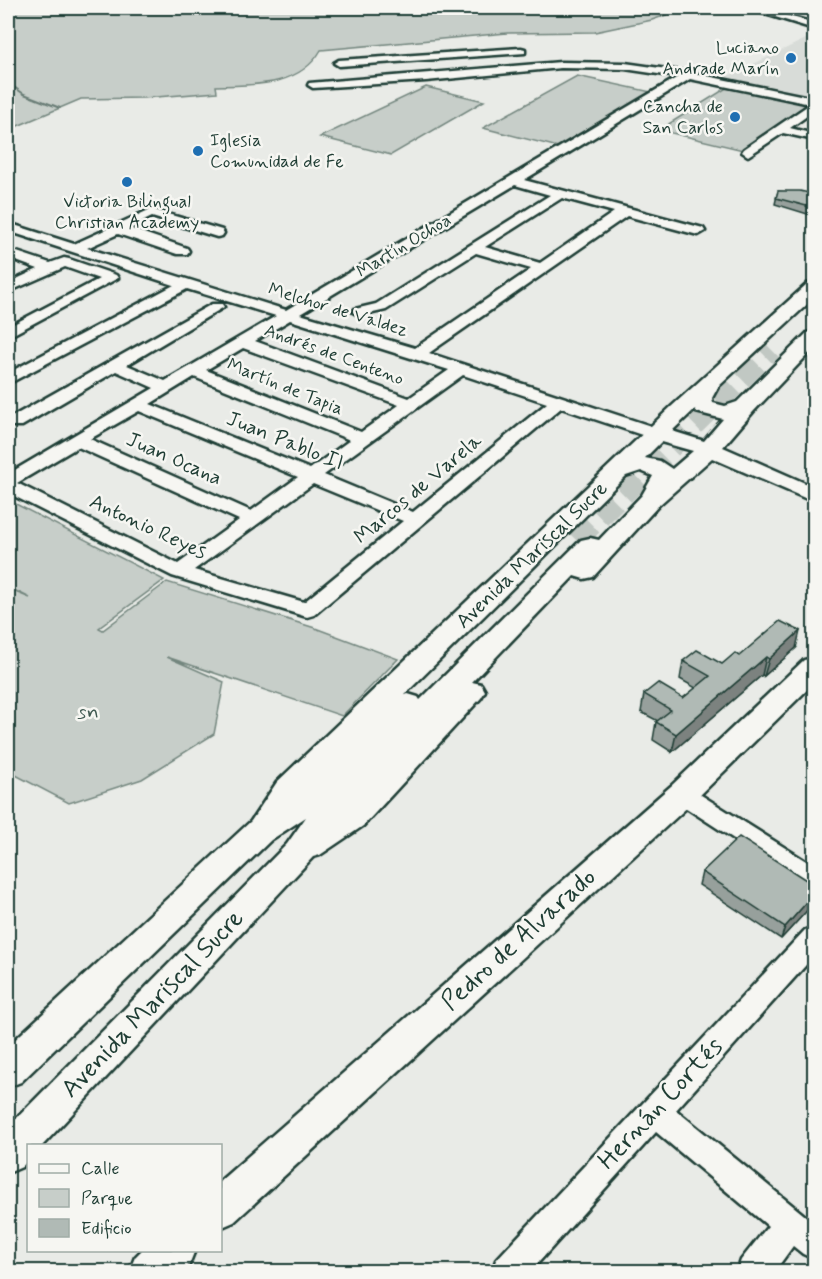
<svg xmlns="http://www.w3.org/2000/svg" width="822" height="1279" font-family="Mynerve,sans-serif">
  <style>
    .built { fill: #d8dcd8 }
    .green { fill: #c7cec9; stroke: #73867e; stroke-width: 1.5 }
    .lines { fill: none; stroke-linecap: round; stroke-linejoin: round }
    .stream { stroke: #687c75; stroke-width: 2 }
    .major-tunnel { stroke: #c1c8c3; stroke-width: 22; stroke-dasharray: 22 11; stroke-linecap: butt }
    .minor-casing { stroke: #1f3d34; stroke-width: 5 }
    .major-casing { stroke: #1f3d34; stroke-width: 5 }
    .minor { fill: #f6f6f2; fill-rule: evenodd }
    .major { fill: #f6f6f2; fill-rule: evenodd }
    .wall { fill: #97a09c; stroke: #1f3d34; stroke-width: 1.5 }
    .shaded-wall { fill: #7b827f; stroke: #1f3d34; stroke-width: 1.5 }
    .building { fill: #b0bab5; stroke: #1f3d34; stroke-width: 1.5 }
    .poi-dot { fill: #1f6fb2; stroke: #f6f6f2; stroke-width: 2 }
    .labels { text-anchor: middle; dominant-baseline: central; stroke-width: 5; stroke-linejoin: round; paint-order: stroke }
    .far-poi-label { font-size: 18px; fill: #1f3d34; stroke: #f6f6f2; text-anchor: end }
    .far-street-label { font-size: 18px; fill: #1f3d34; stroke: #f6f6f2 }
    .street-label { font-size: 21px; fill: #1f3d34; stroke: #f6f6f2 }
    .park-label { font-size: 21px; fill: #415a52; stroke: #f6f6f2 }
    .near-street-label { font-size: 26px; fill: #1f3d34; stroke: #f6f6f2 }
  </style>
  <rect width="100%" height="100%" fill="#e9ebe7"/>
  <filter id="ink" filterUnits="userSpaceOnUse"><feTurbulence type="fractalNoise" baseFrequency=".0167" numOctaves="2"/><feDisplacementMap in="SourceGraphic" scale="12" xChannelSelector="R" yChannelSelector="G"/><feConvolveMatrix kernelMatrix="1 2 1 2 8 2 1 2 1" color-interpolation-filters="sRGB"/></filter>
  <g filter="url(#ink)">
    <polygon class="built" points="814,35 814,99 720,80"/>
    <g class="green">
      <path d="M 8,8 L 686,8 L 652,20 L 595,32 L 507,33 L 321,50 C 300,87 254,85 216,86 L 217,92 L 144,98 L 81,99 L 8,130 Z"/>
      <polygon points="577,76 656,93 566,149 483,128"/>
      <polygon points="426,87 484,101 391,155 320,137"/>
      <polygon points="728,87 808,104 743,150 659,130"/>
      <polygon points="8,500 164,580 99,628 103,630 167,582 315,628 398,659 342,716 167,657 224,682 214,734 142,779 69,803 8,771 8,589 30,598 8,587"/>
    </g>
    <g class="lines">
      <polyline class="stream" points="8,83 24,94 60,108"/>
      <polyline class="major-tunnel" points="576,540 771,349"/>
      <g class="minor-casing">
        <g id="minor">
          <polygon points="746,8 759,8 814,23 814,29"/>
          <polygon points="521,48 525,49 525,53 339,66 334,63 339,60"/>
          <path d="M 561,62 L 625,63 L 688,72 L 814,98 L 814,111 L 790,128 L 814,134 L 814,140 L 783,133 L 748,156 L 742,152 L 744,149 L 810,104 L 690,79 L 524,180 L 703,228 L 705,231 L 698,235 L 627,216 L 429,353 L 663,430 L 666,434 L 663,438 L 651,438 L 561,408 L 314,615 L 307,617 L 172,576 L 8,493 L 8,474 L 154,388 L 116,371 L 22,426 L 10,426 L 8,422 L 10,418 L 212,304 L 222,304 L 224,307 L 127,365 L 165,381 L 276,316 L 187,289 L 8,384 L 8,373 L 174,285 L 8,231 L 8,223 L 74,244 L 151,209 L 222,230 L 224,233 L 222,236 L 217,237 L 152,217 L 129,228 L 187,248 L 189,251 L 187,254 L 177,254 L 118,234 L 87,248 L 286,310 L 678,77 L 625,69 L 561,68 L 426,81 L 313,88 L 308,85 L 309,83 ZM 515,185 L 550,195 L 376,304 L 355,309 L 353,312 L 360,316 L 386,310 L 476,253 L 531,269 L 415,348 L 300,314 ZM 562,198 L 614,212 L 540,263 L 485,247 ZM 290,320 L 449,370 L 409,398 L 255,341 ZM 243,348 L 399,405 L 361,432 L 206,370 ZM 463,375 L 547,403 L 413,512 L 324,475 ZM 194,377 L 350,440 L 310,469 L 150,404 ZM 139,411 L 298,477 L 251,511 L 90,439 ZM 78,447 L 239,520 L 178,564 L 17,483 ZM 313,484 L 403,521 L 304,602 L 194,570 Z"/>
          <polygon points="8,249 50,263 64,258 69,259 116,275 118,278 8,337 8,327 99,279 65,267 8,292 8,283 38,269 8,258"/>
          <polygon points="682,785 690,788 814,866 814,888 805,885 674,800 670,794 674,788"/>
          <polygon points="814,927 814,956 676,1110 814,1223 814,1259 803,1254 793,1246 774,1272 737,1272 741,1260 768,1226 656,1132 530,1272 492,1272 496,1260 805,930"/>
        </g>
      </g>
      <g class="major-casing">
        <g id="major">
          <path d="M 814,282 L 814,298 L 718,387 L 712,398 L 713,403 L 725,406 L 737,402 L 807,333 L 814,331 L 814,348 L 753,412 L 723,447 L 814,487 L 814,502 L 712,458 L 659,505 L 593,577 L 584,579 L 574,576 L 472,682 L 481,684 L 485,691 L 481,698 L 363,826 L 320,855 L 313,857 L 42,1146 L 28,1146 L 28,1160 L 22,1167 L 8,1173 L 8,1127 L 287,844 L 306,817 L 271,840 L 21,1082 L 8,1087 L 8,1046 L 251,821 L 277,782 L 672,406 L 807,284 ZM 695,409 L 696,412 L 723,419 L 704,441 L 672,431 ZM 661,442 L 693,451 L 672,469 L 660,461 L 645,458 ZM 641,471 L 653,476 L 642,495 L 599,540 L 590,538 L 581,540 L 420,700 L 418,697 L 408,694 L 403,696 L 626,476 Z"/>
          <polygon points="814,658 814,683 693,802 234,1222 220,1228 220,1181 671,786 804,660"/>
          <polygon points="142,1250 195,1250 189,1265 181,1272 129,1272 135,1257"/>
        </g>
      </g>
      <use href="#minor" class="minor"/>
      <use href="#major" class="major"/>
    </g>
    <g class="wall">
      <polygon points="778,191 814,194 814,216 775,204"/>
      <polygon points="796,648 764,676 762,675 672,752 653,740 656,722 658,721 641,712 644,694 683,698 696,688 680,679 683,661 722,664 739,656"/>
      <polygon points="702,872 814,885 814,903 781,939 699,885"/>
    </g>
    <g class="shaded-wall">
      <polygon points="800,631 796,648 764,676 769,659"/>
      <polygon points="766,657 762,675 672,752 676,734"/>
      <polygon points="814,894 814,903 781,939 785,927"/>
    </g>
    <g class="building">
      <polygon points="778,191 800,191 814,194 814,208 776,198"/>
      <polygon points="780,621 800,631 769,659 766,657 676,734 656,722 671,710 644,694 658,683 683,698 710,676 683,661 697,650 722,664 735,653 739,656"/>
      <polygon points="739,837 814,885 814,894 785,927 702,872"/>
    </g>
  </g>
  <g class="poi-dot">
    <circle cx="791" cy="58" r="6"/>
    <circle cx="735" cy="117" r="6"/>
    <circle cx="198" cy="151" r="6"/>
    <circle cx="127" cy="182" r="6"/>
  </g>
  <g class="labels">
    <g class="far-poi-label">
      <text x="779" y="48">Luciano<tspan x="779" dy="21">Andrade Marín</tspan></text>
      <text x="723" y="107">Cancha de<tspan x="723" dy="21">San Carlos</tspan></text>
      <text x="210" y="141" text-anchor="start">Iglesia<tspan x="210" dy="21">Comunidad de Fe</tspan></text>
      <text x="127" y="202" text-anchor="middle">Victoria Bilingual<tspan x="127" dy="21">Christian Academy</tspan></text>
    </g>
    <g class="far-street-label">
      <text transform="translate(404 246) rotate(-31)">Martín Ochoa</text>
      <text transform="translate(338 310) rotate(17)">Melchor de Valdez</text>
      <text transform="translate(334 355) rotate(20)">Andrés de Centeno</text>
      <text transform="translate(285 387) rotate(22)">Martín de Tapia</text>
    </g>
    <g class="street-label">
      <text transform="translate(285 441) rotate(22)">Juan Pablo II</text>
      <text transform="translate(174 459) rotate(24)">Juan Ocana</text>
      <text transform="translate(418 489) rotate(-40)">Marcos de Varela</text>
      <text transform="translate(148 527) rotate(25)">Antonio Reyes</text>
      <text transform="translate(532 555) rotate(-44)">Avenida Mariscal Sucre</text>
    </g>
    <g class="park-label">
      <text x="88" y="712">sn</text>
    </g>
    <g class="near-street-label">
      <text transform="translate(519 940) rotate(-42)">Pedro de Alvarado</text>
      <text transform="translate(153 1004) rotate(-46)">Avenida Mariscal Sucre</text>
      <text transform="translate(661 1104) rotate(-47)">Hernán Cortés</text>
    </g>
  </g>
  <rect width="822" height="1279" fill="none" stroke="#f6f6f2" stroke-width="30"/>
  <rect x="15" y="15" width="792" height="1249" fill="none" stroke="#1f3d34" stroke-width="2" filter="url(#ink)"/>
  <rect x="27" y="1144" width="195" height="108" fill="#f6f6f2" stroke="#a0aca6" stroke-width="1.5"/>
  <rect x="39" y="1164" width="30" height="9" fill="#f6f6f2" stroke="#a0aca6" stroke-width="1.5"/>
  <text x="81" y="1174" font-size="18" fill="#1f3d34">Calle</text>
  <rect x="39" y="1189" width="30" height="18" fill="#c7cec9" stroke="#a0aca6" stroke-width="1.5"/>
  <text x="81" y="1204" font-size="18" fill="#1f3d34">Parque</text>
  <rect x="39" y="1219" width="30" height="18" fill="#b0bab5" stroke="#a0aca6" stroke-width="1.5"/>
  <text x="81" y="1234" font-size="18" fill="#1f3d34">Edificio</text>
</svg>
